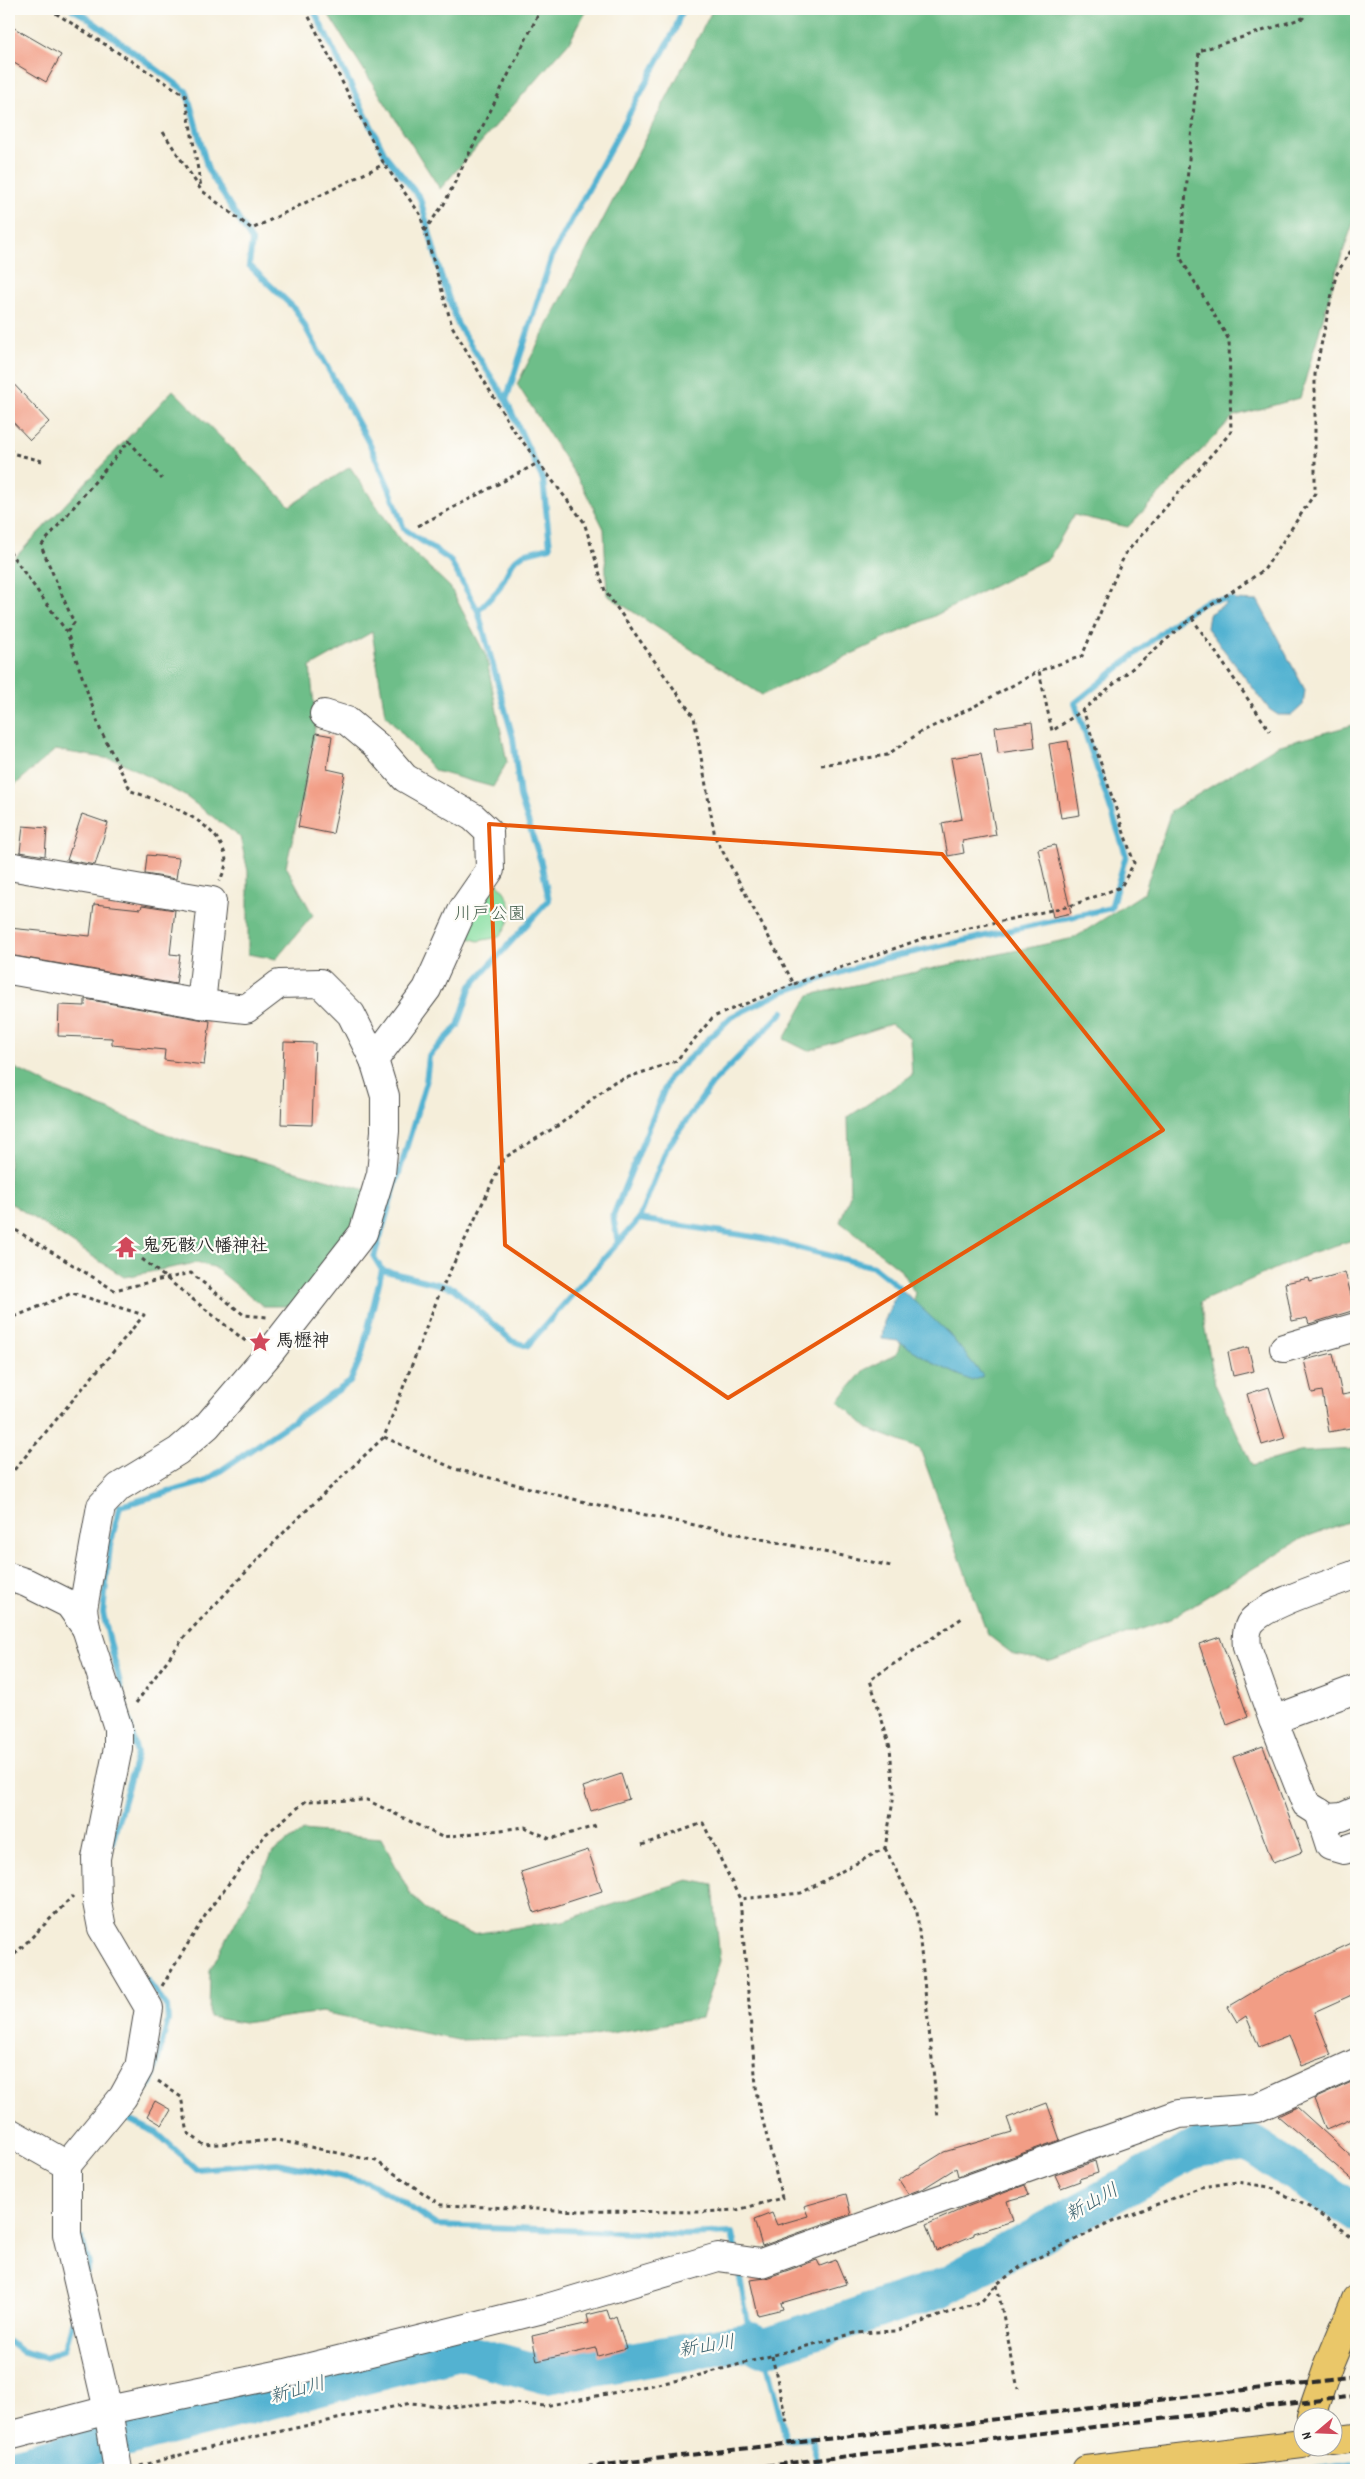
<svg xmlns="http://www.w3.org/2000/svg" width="1365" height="2479" font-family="Dekko,'Klee One',sans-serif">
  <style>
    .green { fill: #89dfa3; stroke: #5a8567 }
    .forest { fill: #6ebe89; stroke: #4c745a }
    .water { fill: #53b2d1; stroke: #3f6e7e }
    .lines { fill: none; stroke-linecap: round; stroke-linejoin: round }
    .stream { stroke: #53b2d1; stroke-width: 6 }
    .river { stroke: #53b2d1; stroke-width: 38 }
    .building { fill: #f29d85 }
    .minor-casing { stroke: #494845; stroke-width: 30 }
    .major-casing { stroke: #494845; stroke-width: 30 }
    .highway-casing { stroke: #494845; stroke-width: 30 }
    .path { stroke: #494845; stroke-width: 3; stroke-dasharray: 4 4; stroke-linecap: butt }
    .minor { stroke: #fff; stroke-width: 28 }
    .major { stroke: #eac769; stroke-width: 28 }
    .highway { stroke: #eac769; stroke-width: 28 }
    .rail { stroke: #2b2b2b; stroke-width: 4; stroke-dasharray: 8 4; stroke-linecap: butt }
    .marked { fill: none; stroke: #e8590c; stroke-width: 4; stroke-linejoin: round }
    .labels { text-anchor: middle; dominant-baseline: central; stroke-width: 4.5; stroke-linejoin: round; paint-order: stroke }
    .park-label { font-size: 18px; fill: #47614f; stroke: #fdfcf7 }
    .poi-label { font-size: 18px; font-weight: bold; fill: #2b2b2b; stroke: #fdfcf7; text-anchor: start }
    .water-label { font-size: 19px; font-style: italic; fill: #3b616d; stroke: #fdfcf7 }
  </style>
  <rect width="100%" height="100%" fill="#fdfcf7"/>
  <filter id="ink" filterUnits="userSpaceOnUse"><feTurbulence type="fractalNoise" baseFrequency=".02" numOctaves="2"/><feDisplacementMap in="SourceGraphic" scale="10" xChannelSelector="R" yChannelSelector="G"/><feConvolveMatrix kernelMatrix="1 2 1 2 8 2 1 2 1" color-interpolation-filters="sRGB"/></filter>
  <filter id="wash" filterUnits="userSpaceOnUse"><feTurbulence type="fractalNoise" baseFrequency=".0096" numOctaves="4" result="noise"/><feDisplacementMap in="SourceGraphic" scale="20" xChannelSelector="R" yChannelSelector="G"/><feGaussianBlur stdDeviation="1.12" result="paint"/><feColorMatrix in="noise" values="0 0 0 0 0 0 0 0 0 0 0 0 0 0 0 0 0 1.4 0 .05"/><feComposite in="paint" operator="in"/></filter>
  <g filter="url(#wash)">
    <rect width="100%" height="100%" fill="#f5eeda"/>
    <path class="green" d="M 489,874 C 510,895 520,911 499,937 L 478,941 L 457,934 Z"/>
    <g class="forest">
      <polygon points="325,9 587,9 570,41 440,189"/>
      <polygon points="713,9 1356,9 1356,215 1338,266 1300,398 1234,416 1128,527 1074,515 1049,558 932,617 762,695 607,595 604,529 583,487 517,384"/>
      <polygon points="173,390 290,506 350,467 400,540 450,587 486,656 507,762 493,787 435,771 385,714 372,632 310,667 316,723 302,799 286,866 313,915 276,959 248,954 248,871 240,837 185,796 117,760 55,750 9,790 9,561 11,562"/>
      <polygon points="1356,724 1356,1239 1311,1253 1200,1302 1215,1384 1252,1466 1300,1452 1356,1449 1356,1519 1303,1538 1170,1619 1051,1661 1014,1655 988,1635 920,1449 869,1429 838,1401 864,1370 897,1354 915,1293 899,1268 840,1222 850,1195 848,1117 912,1075 910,1038 891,1024 808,1051 784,1039 809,995 1074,938 1144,893 1171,811 1277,746"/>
      <polygon points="9,1065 53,1087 181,1140 370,1191 350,1237 304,1306 263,1306 214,1267 196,1263 124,1277 9,1202"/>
      <polygon points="303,1831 381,1838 411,1895 440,1922 472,1934 563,1921 688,1880 713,1885 720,1961 701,2018 587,2037 458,2040 322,2012 243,2023 209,2017 210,1970 273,1852"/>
    </g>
    <g class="water">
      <polygon points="1232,600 1258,601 1305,690 1303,705 1292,715 1278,715 1269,709 1207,628 1209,614"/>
      <polygon points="899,1287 949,1334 983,1376 972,1381 937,1365 898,1341 882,1339 884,1322"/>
    </g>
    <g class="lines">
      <g class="stream">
        <polyline points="72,9 85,16 187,92 208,170 252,241 249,265 296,310 370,445 390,490 404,529 450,560 478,611 513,738 520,797 541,862 549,900 471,986 458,1026 429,1056 426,1082 374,1257 382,1270 361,1357 350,1382 204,1482 120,1506 110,1546 103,1613 137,1754 112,1843"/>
        <polyline points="313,9 386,156 420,198 442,279 458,325 506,400"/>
        <polyline points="478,611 498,590 513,562 523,554 550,547 543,480 506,400 552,256 675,30 682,9"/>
        <polyline points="639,1219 761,1238 874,1267 899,1287"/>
        <polyline points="618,1243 613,1216 669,1078 731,1017 782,992 882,959 1111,908 1126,855 1075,703 1182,616 1208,600 1232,600"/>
        <polyline points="382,1270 453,1288 512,1341 527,1346 639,1219 667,1148 712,1084 783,1012"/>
        <polyline points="132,2106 152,2082 168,2020 167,2007 147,1980"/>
        <polyline points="123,2117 157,2133 196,2169 277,2163 367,2182 398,2199 436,2225 684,2235 732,2233 736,2253"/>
        <polyline points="82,2239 89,2264 86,2273"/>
        <polyline points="738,2267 751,2341"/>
        <polyline points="9,2342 21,2351 45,2358 65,2349 75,2314"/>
        <polyline points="763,2348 786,2440 811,2438 820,2470"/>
        <polyline points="1307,2470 1356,2464"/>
      </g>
      <polyline class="river" points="9,2468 458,2351 546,2375 751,2341 763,2348 939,2289 1199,2147 1248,2142 1356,2213"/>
    </g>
    <g id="blocks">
      <g class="building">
        <polygon points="9,25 61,55 46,82 9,60"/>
        <polygon points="9,379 49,422 30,440 9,418"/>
        <polygon points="1032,722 1035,748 998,753 995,727"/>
        <polygon points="316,733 332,736 327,769 345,773 333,834 298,827"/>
        <polygon points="1068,741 1080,815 1061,818 1049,744"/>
        <polygon points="981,753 996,835 962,841 964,853 948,856 942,823 962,819 951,758"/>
        <polygon points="82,814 108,823 95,865 67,860"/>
        <polygon points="23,826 47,828 45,856 20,852"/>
        <polygon points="1055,845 1071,913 1053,917 1038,849"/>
        <polygon points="147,855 179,858 176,879 145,874"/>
        <polygon points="94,904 141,909 142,905 175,910 170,954 180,955 176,984 9,955 9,928 90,936"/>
        <polygon points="85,999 210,1021 204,1065 164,1060 165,1050 112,1045 112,1038 58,1036 59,1005 85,1006"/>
        <polygon points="284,1042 315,1043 312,1125 281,1124"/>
        <polygon points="1345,1272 1355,1310 1309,1324 1307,1318 1292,1321 1285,1283 1309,1278 1310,1282"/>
        <polygon points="1248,1347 1254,1371 1233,1376 1228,1352"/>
        <polygon points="1333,1353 1342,1395 1353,1393 1356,1427 1329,1432 1322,1391 1312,1393 1304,1360"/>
        <polygon points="1269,1387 1285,1438 1262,1445 1247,1394"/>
        <polygon points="1220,1637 1248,1717 1227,1725 1199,1644"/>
        <polygon points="1263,1746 1302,1852 1273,1863 1233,1757"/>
        <polygon points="621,1774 629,1799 591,1811 583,1787"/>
        <polygon points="588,1850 602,1891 534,1913 521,1872"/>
        <polygon points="1356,1941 1356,1993 1314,2012 1331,2055 1301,2066 1289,2035 1259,2047 1246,2016 1237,2022 1228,2007 1282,1975"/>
        <polygon points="1356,2080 1356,2117 1326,2130 1314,2099"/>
        <polygon points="155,2101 171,2110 162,2125 147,2116"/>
        <polygon points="1047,2103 1060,2140 958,2176 956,2168 924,2188 908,2194 899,2180 944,2152 1012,2132 1007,2118"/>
        <polygon points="1297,2107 1356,2161 1356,2183 1278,2116"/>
        <polygon points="1095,2161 1098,2173 1079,2179 1080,2181 1061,2188 1055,2175"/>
        <polygon points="1025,2185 1029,2195 1007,2201 1013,2221 974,2233 974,2235 936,2251 926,2225 969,2206"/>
        <polygon points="846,2194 851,2214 762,2246 754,2220 772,2213 777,2225 808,2216 804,2206"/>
        <polygon points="817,2260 820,2266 836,2260 846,2284 781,2303 783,2309 758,2315 750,2280 766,2278"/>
        <polygon points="607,2310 610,2319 616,2316 626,2348 598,2356 596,2348 537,2361 532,2336 589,2323 587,2315"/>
      </g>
    </g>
  </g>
  <g filter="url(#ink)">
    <use href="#blocks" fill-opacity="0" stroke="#494845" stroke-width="1"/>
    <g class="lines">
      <g class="minor-casing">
        <g id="minor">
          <polyline points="9,866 212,901 201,1004"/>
          <polyline points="9,970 201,1004 246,1009 279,984 320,983 351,1014 374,1060"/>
          <polyline points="1284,1348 1356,1327"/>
          <path d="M 1356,1574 C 1332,1584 1268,1603 1252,1621 C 1246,1628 1246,1638 1247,1647 L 1273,1720 L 1306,1804 L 1328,1818 L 1342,1817 L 1356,1811"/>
          <polyline points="9,1577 27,1583 69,1604 86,1628"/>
          <polyline points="1273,1720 1356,1689"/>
          <polyline points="1319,1812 1330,1846 1344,1850 1356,1846"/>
          <polyline points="9,2132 67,2165"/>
          <polyline points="9,2436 108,2410 286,2373 547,2308 718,2257 761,2263 1179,2114 1257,2108 1356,2063"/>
          <polyline points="118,2470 108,2410 67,2234 67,2165 123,2097 139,2068 149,2008 102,1928 97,1902 96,1858 118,1748 118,1728 86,1628 83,1609 101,1506 119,1487 178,1451 207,1426 267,1356 363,1233 381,1174 385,1131 385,1096 374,1060 427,989 463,909 490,870 489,832 473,817 405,778 377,746 347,721 324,714"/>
        </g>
      </g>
      <g class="major-casing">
        <polyline id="major" points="1332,2441 1356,2438"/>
      </g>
      <g class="highway-casing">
        <g id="highway">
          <polyline points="1311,2416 1329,2364 1356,2299"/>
          <polyline points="1086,2470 1302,2444"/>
        </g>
      </g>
      <g class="path">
        <polyline points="49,9 185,95 201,187"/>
        <polyline points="1304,9 1303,18 1199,51 1180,257 1229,340 1231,432 1125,554 1082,656 1039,671 1052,731 1083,710 1192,618 1264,570 1315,493 1315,374 1336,275 1356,242"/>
        <polyline points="163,132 201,190 252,229 384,164"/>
        <polyline points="424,231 444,204 541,9"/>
        <polyline points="9,449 15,454 42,461"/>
        <polyline points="418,526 540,462"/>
        <path d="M 9,551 L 67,632 L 100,729 L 131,791 C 162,802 224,822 226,862 C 226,868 222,875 220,881"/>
        <polyline points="1192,618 1270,731"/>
        <polyline points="67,632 74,623 41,546 129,441 162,479"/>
        <polyline points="821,765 887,755 919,733 973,707 1039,671"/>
        <polyline points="794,984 924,938 1070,906 1121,887 1134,863 1083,710"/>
        <polyline points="9,1226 114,1290 191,1273 244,1315 267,1317"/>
        <polyline points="142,1259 248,1343"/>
        <polyline points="9,1323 14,1317 72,1293 144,1315 9,1476"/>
        <polyline points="384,1437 455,1469 589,1503 891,1566"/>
        <polyline points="136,1703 185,1636 289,1527 384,1437 440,1292 504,1158 559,1125 614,1082 676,1061 713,1017 794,984 715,837 694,717 605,591 584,522 510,425 452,326 420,214 384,164 305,9"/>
        <polyline points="642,1845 703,1823 740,1899 801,1893 885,1848 894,1795 890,1747 870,1680 962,1618"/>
        <polyline points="885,1848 917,1912 938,2118"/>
        <polyline points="9,1960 73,1896"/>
        <polyline points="162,1986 208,1911 266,1834 306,1801 367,1800 442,1837 525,1827 550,1839 596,1826"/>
        <polyline points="158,2081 181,2097 188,2133 204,2145 277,2140 376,2161 441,2205 580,2211 703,2212 737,2210 782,2198 757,2097 740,1899"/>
        <polyline points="997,2285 1018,2389"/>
        <polyline points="772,2356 787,2423"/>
        <polyline points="140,2466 217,2445 411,2403 450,2407 499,2402 545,2406 689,2378 855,2333 896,2331 982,2301 997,2284 1023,2265 1112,2222 1201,2187 1237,2182 1269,2187 1309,2207 1356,2240"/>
      </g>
      <use href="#minor" class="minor"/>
      <use href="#major" class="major"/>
      <use href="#highway" class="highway"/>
      <g class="rail">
        <polyline points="561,2470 1356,2377"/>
        <polyline points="730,2470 1356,2396"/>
      </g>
    </g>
  </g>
  <path class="marked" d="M 489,824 L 942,854 L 1163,1130 L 728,1398 L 505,1245 Z"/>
  <defs>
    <g id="temple-bare" transform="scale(1.725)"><path d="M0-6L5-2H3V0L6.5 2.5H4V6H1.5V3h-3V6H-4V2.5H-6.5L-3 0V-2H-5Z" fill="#d1495b" stroke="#fdfcf7" stroke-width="2.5" paint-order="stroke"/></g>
    <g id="sight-bare" transform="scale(1.725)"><path d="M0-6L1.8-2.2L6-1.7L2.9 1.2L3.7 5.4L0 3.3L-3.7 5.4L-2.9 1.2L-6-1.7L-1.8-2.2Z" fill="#d1495b" stroke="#fdfcf7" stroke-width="2.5" paint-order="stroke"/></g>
  </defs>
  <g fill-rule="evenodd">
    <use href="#temple-bare" x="126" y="1247"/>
    <use href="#sight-bare" x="260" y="1342"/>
  </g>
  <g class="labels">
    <g class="park-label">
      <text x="490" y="915">川戸公園</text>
    </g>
    <g class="poi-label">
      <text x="142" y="1247">鬼死骸八幡神社</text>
      <text x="276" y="1342">馬櫪神</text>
    </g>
    <g class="water-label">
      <text transform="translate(1093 2204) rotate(-29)">新山川</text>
      <text transform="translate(707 2348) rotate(-9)">新山川</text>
      <text transform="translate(298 2392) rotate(-15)">新山川</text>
    </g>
  </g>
  <rect width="1365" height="2479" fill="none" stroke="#fdfcf7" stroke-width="30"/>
  <g transform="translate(1318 2432) rotate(251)"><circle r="24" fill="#fdfcf7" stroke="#a9a8a5"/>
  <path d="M0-4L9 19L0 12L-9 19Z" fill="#d1495b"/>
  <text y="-8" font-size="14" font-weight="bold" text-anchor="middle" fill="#2b2b2b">N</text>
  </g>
</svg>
